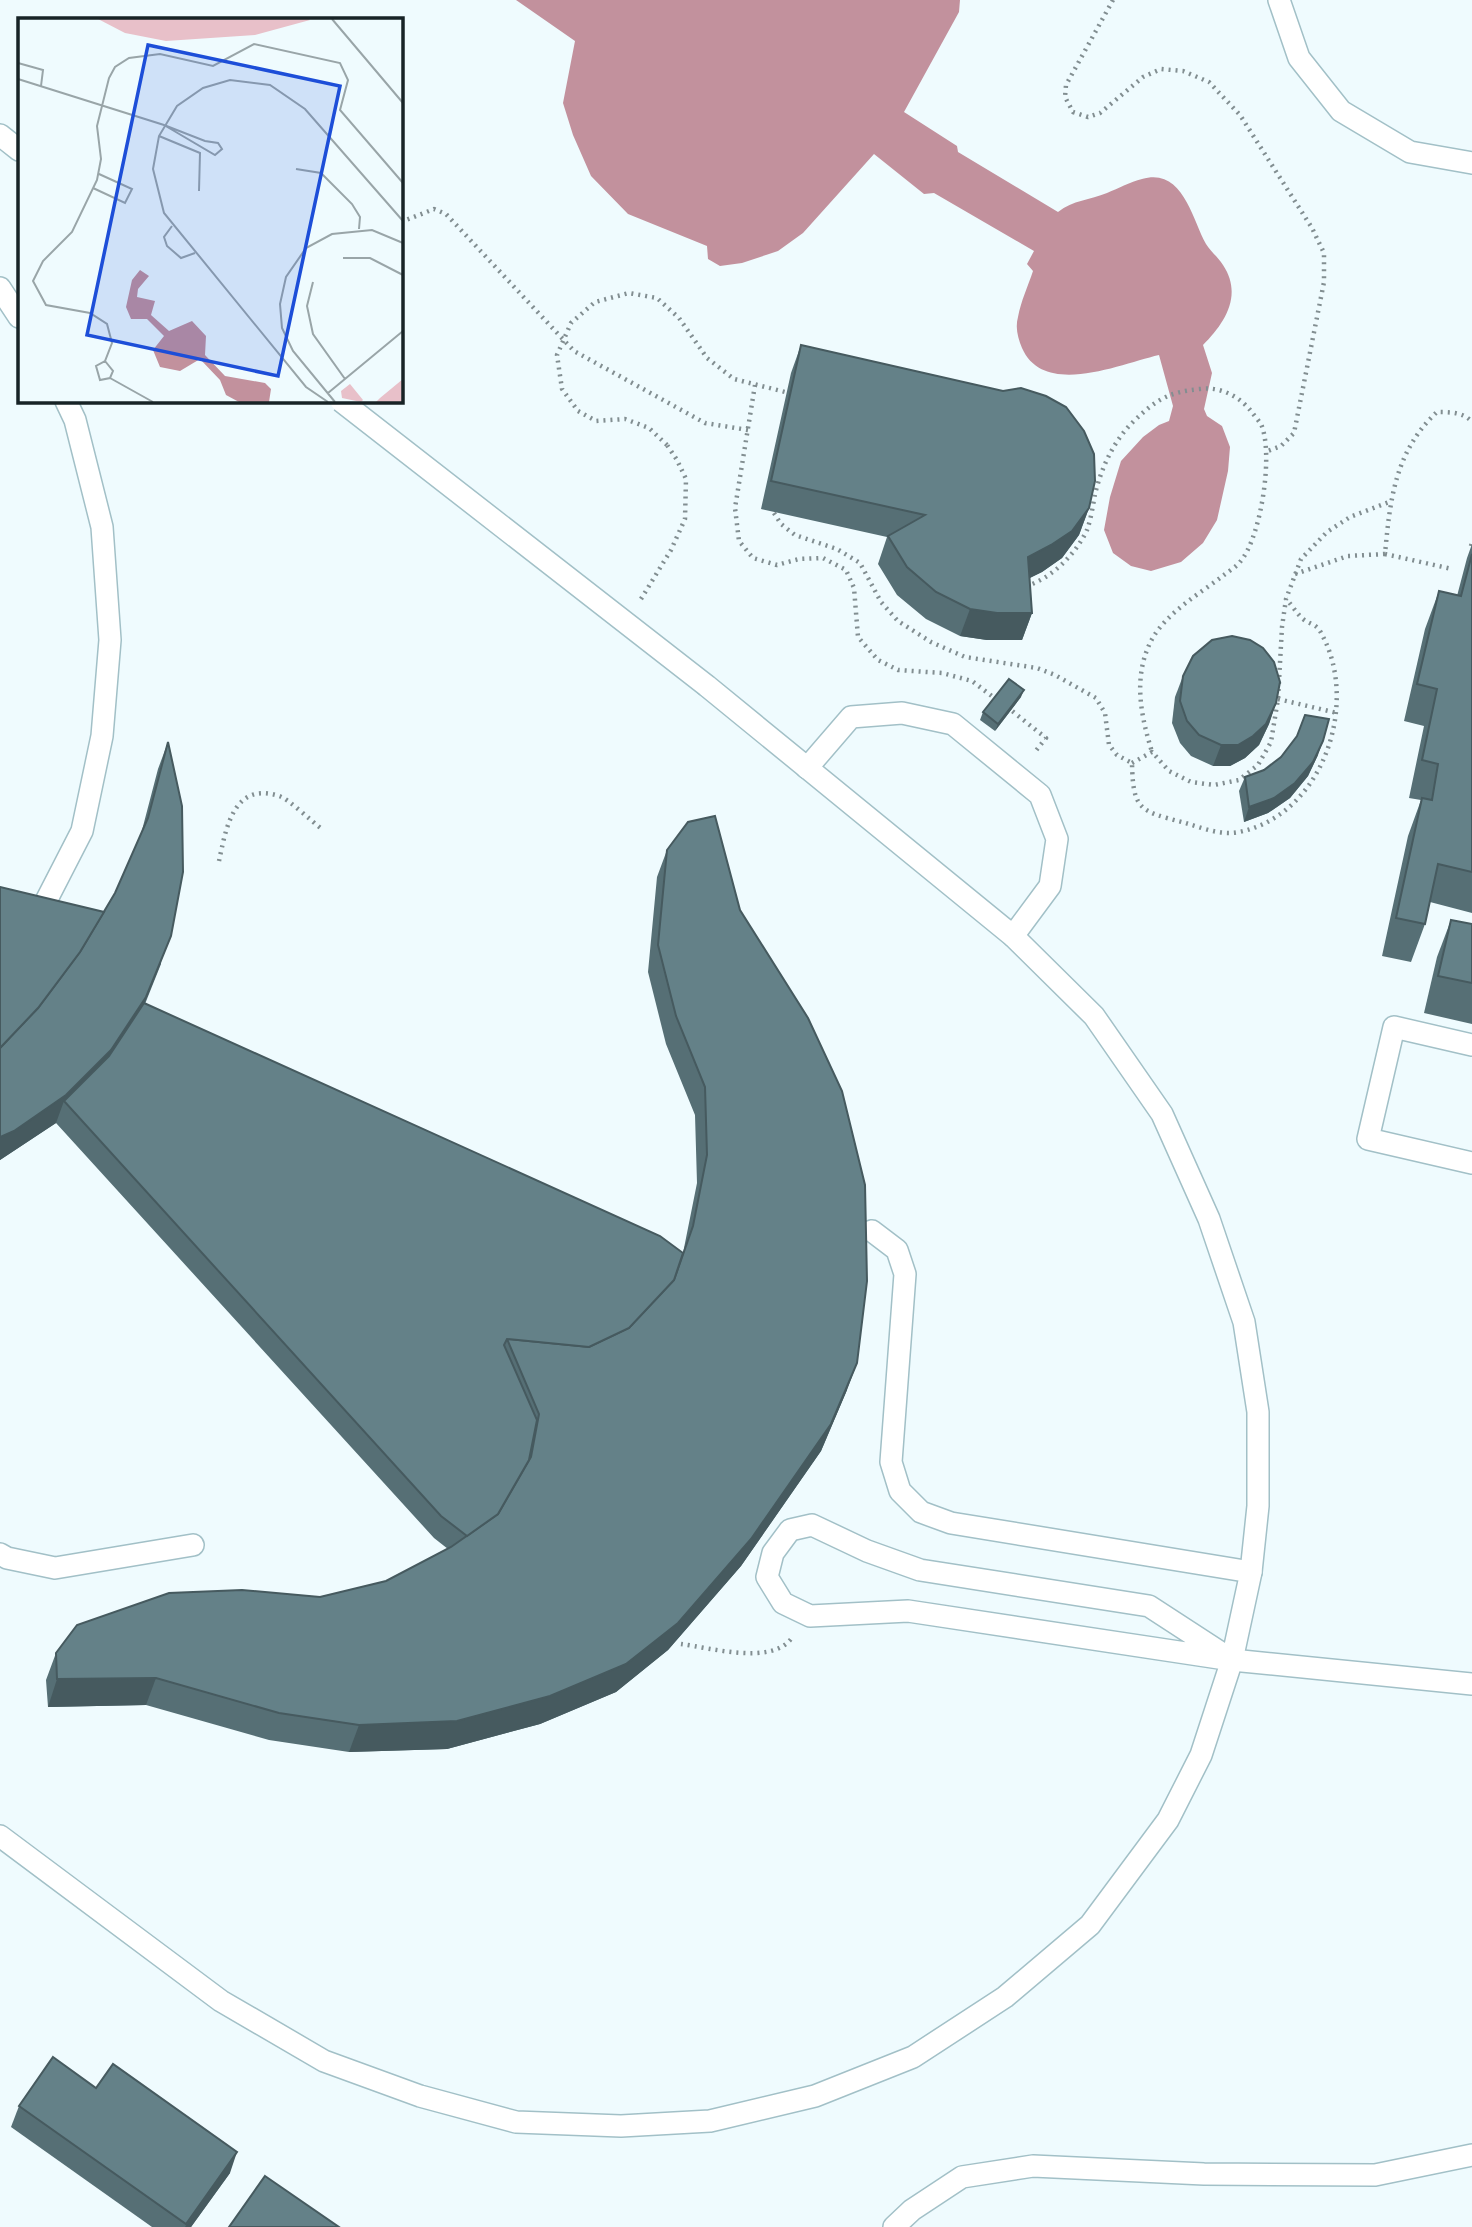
<svg xmlns="http://www.w3.org/2000/svg" width="1472" height="2227" font-family="'Noto Sans',sans-serif">
  <style>
    .water { fill: #c2919d }
    .lines { fill: none; stroke-linecap: round; stroke-linejoin: round }
    .lane-casing { stroke: #a2c0c7; stroke-width: 24 }
    .path { stroke: #828e91; stroke-width: 4.5; stroke-dasharray: 2 5; stroke-linecap: butt }
    .lane { stroke: #fff; stroke-width: 21 }
    .lane-bridge-casing { stroke: #a2c0c7; stroke-width: 24; stroke-linecap: butt }
    .path-bridge { stroke: #828e91; stroke-width: 4.5; stroke-dasharray: 2 5; stroke-linecap: butt }
    .lane-bridge { stroke: #fff; stroke-width: 21 }
    .wall { fill: #566f75 }
    .shaded-wall { fill: #465a5f }
    .building { fill: #648188; stroke: #465a5f; stroke-width: 2 }
    .inset-road { fill: none; stroke: #99a5a8; stroke-width: 2 }
    .view { fill: #1d4ed8; fill-opacity: 0.15; stroke: #1d4ed8; stroke-width: 3.5 }
    .inset-edge { fill: none; stroke: #172326; stroke-width: 3.5 }
  </style>
  <rect width="100%" height="100%" fill="#effbfe"/>
  <path class="water" d="M 516,0 L 960,0 L 959,12 L 904,112 L 957,146 L 958,152 L 1058,212 C 1073,200 1090,200 1107,193 C 1119,188 1130,182 1142,179 C 1183,167 1192,219 1206,244 C 1211,252 1218,257 1223,265 C 1243,295 1225,323 1203,345 L 1212,373 L 1204,409 L 1207,416 L 1222,426 L 1230,447 L 1228,471 L 1217,520 L 1203,543 L 1181,562 L 1151,571 L 1131,566 L 1113,553 L 1104,530 L 1110,497 L 1121,461 L 1143,437 L 1159,425 L 1169,421 L 1173,406 L 1159,355 C 1120,364 1044,398 1022,348 C 1018,338 1015,328 1018,317 C 1021,301 1028,286 1033,271 L 1027,264 L 1034,251 L 934,193 L 924,194 L 874,154 L 803,233 L 778,251 L 742,263 L 720,266 L 708,259 L 707,246 L 628,214 L 591,176 L 573,135 L 563,103 L 575,41 Z"/>
  <g class="lines">
    <g class="lane-casing">
      <g id="lane">
        <polyline points="1279,0 1299,58 1341,111 1410,152 1472,163"/>
        <polyline points="0,135 19,150"/>
        <polyline points="0,288 19,317"/>
        <polyline points="807,768 851,717 902,713 953,724 1040,795 1057,839 1050,886 1013,936"/>
        <polyline points="33,922 45,903 82,831 102,736 110,640 102,527 75,420 66,401"/>
        <polyline points="1472,1045 1394,1027 1368,1139 1472,1163"/>
        <polyline points="872,1231 897,1250 905,1274 891,1462 900,1491 921,1512 951,1523 1251,1572"/>
        <polyline points="0,1554 7,1558 55,1568 193,1545"/>
        <polyline points="1232,1660 1149,1606 920,1570 867,1551 812,1525 790,1530 773,1553 767,1577 783,1603 810,1616 908,1611 1232,1660 1472,1684"/>
        <polyline points="0,1836 221,2001 324,2061 420,2096 516,2122 621,2126 710,2121 815,2096 913,2057 1005,1997 1090,1925 1168,1820 1201,1755 1232,1660 1251,1572 1258,1506 1258,1412 1244,1322 1209,1219 1162,1114 1094,1016 1013,936 707,686"/>
        <polyline points="894,2227 912,2210 962,2177 1033,2166 1204,2174 1375,2175 1472,2155"/>
      </g>
    </g>
    <g class="path">
      <polyline points="1113,0 1066,85 1065,97 1073,112 1088,117 1100,113 1143,77 1161,69 1183,71 1209,82 1240,115 1312,228 1324,253 1324,282 1294,433 1281,446 1265,452"/>
      <polyline points="401,222 434,209 446,214 574,351 705,423 748,430"/>
      <polyline points="755,385 735,508 739,541 753,558 777,565 799,559 823,558 846,570 854,588 858,637 878,660 898,670 942,673 972,681 997,700"/>
      <path d="M 774,513 L 781,524 L 795,535 L 837,549 L 860,563 L 881,602 L 898,621 L 931,642 L 965,657 L 1037,668 L 1055,675 L 1096,698 L 1105,713 L 1109,745 L 1117,755 L 1132,763 C 1133,809 1139,811 1182,822 C 1200,827 1220,836 1239,832 C 1324,815 1361,701 1320,631 C 1316,624 1309,624 1303,619 C 1297,614 1292,605 1286,599"/>
      <polyline points="1471,546 1472,542"/>
      <polyline points="1385,554 1452,569"/>
      <path d="M 1295,574 L 1348,556 L 1385,554 C 1390,500 1395,451 1437,412 C 1449,412 1464,412 1472,422"/>
      <path d="M 1026,586 C 1051,579 1076,554 1087,530 C 1091,519 1093,505 1095,494 C 1102,466 1114,440 1135,420 C 1157,399 1169,392 1200,389 C 1219,386 1239,396 1251,411 C 1254,415 1258,420 1261,424 C 1274,453 1261,538 1240,562 C 1236,567 1229,571 1224,575 C 1198,595 1164,614 1150,643 C 1133,679 1141,716 1152,752"/>
      <polyline points="641,599 671,550 685,519 686,479 677,460 667,445"/>
      <polyline points="1278,699 1337,713"/>
      <polyline points="1007,707 1046,738 1034,753"/>
      <polyline points="1132,763 1152,752 1169,771 1191,782 1214,785 1239,780 1258,765 1271,742 1278,699 1282,627 1286,599 1301,559 1327,532 1350,517 1389,502"/>
      <path d="M 219,861 C 226,829 233,781 279,796 C 289,799 312,822 322,829"/>
      <path d="M 681,1644 C 711,1648 770,1665 791,1639"/>
    </g>
    <use href="#lane" class="lane"/>
    <g class="lane-bridge-casing">
      <polyline id="lane-bridge" points="341,401 707,686"/>
    </g>
    <polyline class="path-bridge" points="667,445 649,428 625,419 596,421 578,411 562,389 557,355 571,323 595,302 629,293 657,298 679,318 707,358 734,379 785,392"/>
    <use href="#lane-bridge" class="lane-bridge"/>
  </g>
  <g class="wall">
    <polygon points="801,345 1089,508 1079,535 1062,558 1042,572 1029,578 1032,613 1022,640 987,640 960,636 926,619 897,595 878,564 887,537 761,509 791,373"/>
    <polygon points="1472,544 1472,913 1430,902 1425,924 1411,962 1382,956 1408,836 1421,800 1409,798 1424,726 1404,721 1425,629 1439,591 1457,596 1467,558"/>
    <polygon points="1183,676 1276,703 1269,724 1259,745 1245,758 1230,766 1213,766 1191,756 1180,743 1172,723 1175,697"/>
    <polygon points="1021,697 995,731 980,720 983,712"/>
    <polygon points="168,742 161,964 145,1004 683,1253 697,1183 695,1115 666,1044 648,972 657,877 667,850 847,1390 821,1451 741,1566 668,1650 616,1692 540,1724 447,1749 349,1752 269,1740 146,1705 48,1707 46,1680 56,1653 320,1597 386,1581 448,1549 434,1538 56,1123 0,1160 0,887 104,912 115,893 141,834 158,769"/>
    <polygon points="1318,755 1308,776 1290,798 1268,813 1244,822 1239,791 1245,777 1264,770"/>
    <polygon points="1451,920 1472,924 1472,1024 1424,1013 1437,957"/>
    <polygon points="96,2088 230,2173 191,2227 152,2227 11,2127 19,2106"/>
  </g>
  <g class="shaded-wall">
    <polygon points="1089,508 1079,535 1062,558 1042,572 1018,584 1028,557"/>
    <polygon points="970,609 1032,613 1022,640 987,640 960,636"/>
    <polygon points="1024,690 1021,697 995,731 998,724"/>
    <polygon points="1276,703 1269,724 1259,745 1245,758 1230,766 1213,766 1221,745"/>
    <polygon points="1323,741 1318,755 1308,776 1290,798 1268,813 1244,822 1249,807"/>
    <polygon points="171,936 136,1025 101,1077 64,1101 56,1123 0,1160 0,1137"/>
    <polygon points="857,1363 847,1390 821,1451 741,1566 668,1650 616,1692 540,1724 447,1749 349,1752 359,1725"/>
    <polygon points="156,1678 146,1705 48,1707 57,1679"/>
    <polygon points="237,2152 230,2173 191,2227 185,2227"/>
  </g>
  <g class="building">
    <polygon points="801,345 1003,391 1021,388 1046,396 1066,407 1084,431 1094,454 1095,481 1089,508 1072,531 1051,545 1028,557 1032,613 997,613 970,609 936,592 907,567 888,536 925,515 771,481"/>
    <polygon points="1472,554 1472,872 1438,864 1425,924 1396,918 1422,798 1432,800 1438,764 1422,760 1437,689 1417,684 1439,591 1461,596"/>
    <polygon points="1232,636 1250,640 1263,648 1274,662 1280,682 1276,703 1266,724 1253,736 1238,745 1221,745 1199,735 1187,721 1180,701 1183,676 1193,656 1212,640"/>
    <polygon points="1009,679 1024,690 998,724 983,712"/>
    <polygon points="1305,715 1329,719 1323,741 1313,762 1295,783 1274,798 1249,807 1245,777 1264,770 1281,757 1297,736"/>
    <polygon points="168,742 182,806 183,872 171,936 146,997 111,1050 66,1095 14,1131 0,1137 0,1048 38,1008 80,952 115,893 148,818"/>
    <polygon points="715,816 740,910 808,1018 842,1091 865,1185 867,1281 857,1363 831,1424 751,1539 678,1623 626,1664 550,1696 457,1721 359,1725 279,1713 156,1678 57,1679 56,1653 77,1625 169,1593 242,1590 320,1597 386,1581 451,1547 498,1514 531,1457 539,1414 507,1339 589,1347 629,1328 674,1280 693,1226 707,1155 705,1087 676,1016 658,945 667,850 688,822"/>
    <polygon points="0,887 104,912 80,952 38,1008 0,1048"/>
    <polygon points="1451,920 1472,924 1472,983 1438,976"/>
    <polygon points="144,1003 660,1236 683,1253 674,1280 629,1328 589,1347 507,1339 504,1345 537,1420 529,1460 498,1514 467,1536 441,1516 64,1101 109,1056"/>
    <polygon points="53,2057 96,2088 113,2064 237,2152 186,2224 19,2106"/>
    <polygon points="265,2176 339,2227 229,2227"/>
  </g>
  <g transform="translate(18 18)">
    <rect width="385" height="385" fill="#effbfe"/>
    <path d="M 385,361 L 385,384 L 358,384 L 362,380 ZM 332,366 L 345,382 L 343,384 L 324,380 L 323,373 Z" fill="#e8c0c9"/>
    <path d="M 80,1 L 291,1 L 292,2 L 237,17 L 148,23 L 107,15 Z" fill="#e8c0c9"/>
    <path d="M 122,252 L 131,258 L 120,271 L 119,279 L 137,283 L 133,297 L 151,313 L 174,303 L 188,318 L 187,337 L 207,358 L 247,365 L 253,371 L 251,384 L 221,384 L 208,377 L 202,362 L 182,341 L 162,353 L 142,349 L 135,332 L 146,318 L 129,301 L 113,301 L 108,289 L 114,262 Z" fill="#c2919d"/>
    <path class="inset-road" d="M 314,1 L 385,85M 0,45 L 25,52 L 23,68M 0,61 L 146,107 L 187,123 L 200,125 L 204,131 L 197,137 L 146,107M 141,118 L 182,135 L 181,173M 278,151 L 303,155 L 334,186 L 342,199 L 341,211M 75,170 L 107,185 L 114,171 L 81,156M 154,208 L 146,219 L 149,228 L 163,240 L 177,235M 325,240 L 352,240 L 385,257M 295,264 L 289,288 L 295,316 L 327,361M 87,343 L 95,353 L 92,360 L 82,362 L 78,348 L 87,343 L 94,325 L 89,306 L 72,295 L 28,287 L 15,263 L 25,243 L 54,214 L 79,162 L 83,141 L 79,108 L 91,60 L 97,49 L 111,40 L 142,36 L 195,48 L 236,26 L 322,45 L 330,62 L 322,92 L 385,165M 92,360 L 135,384M 310,375 L 385,313M 310,384 L 288,369 L 146,195 L 135,151 L 141,118 L 159,88 L 185,70 L 212,62 L 252,67 L 287,91 L 385,203M 317,384 L 275,333 L 264,310 L 262,286 L 268,259 L 288,230 L 314,216 L 354,212 L 385,225"/>
    <path class="view" d="M 130,27 L 322,68 L 260,358 L 69,317 Z"/>
    <rect width="385" height="385" class="inset-edge"/>
  </g>
</svg>
